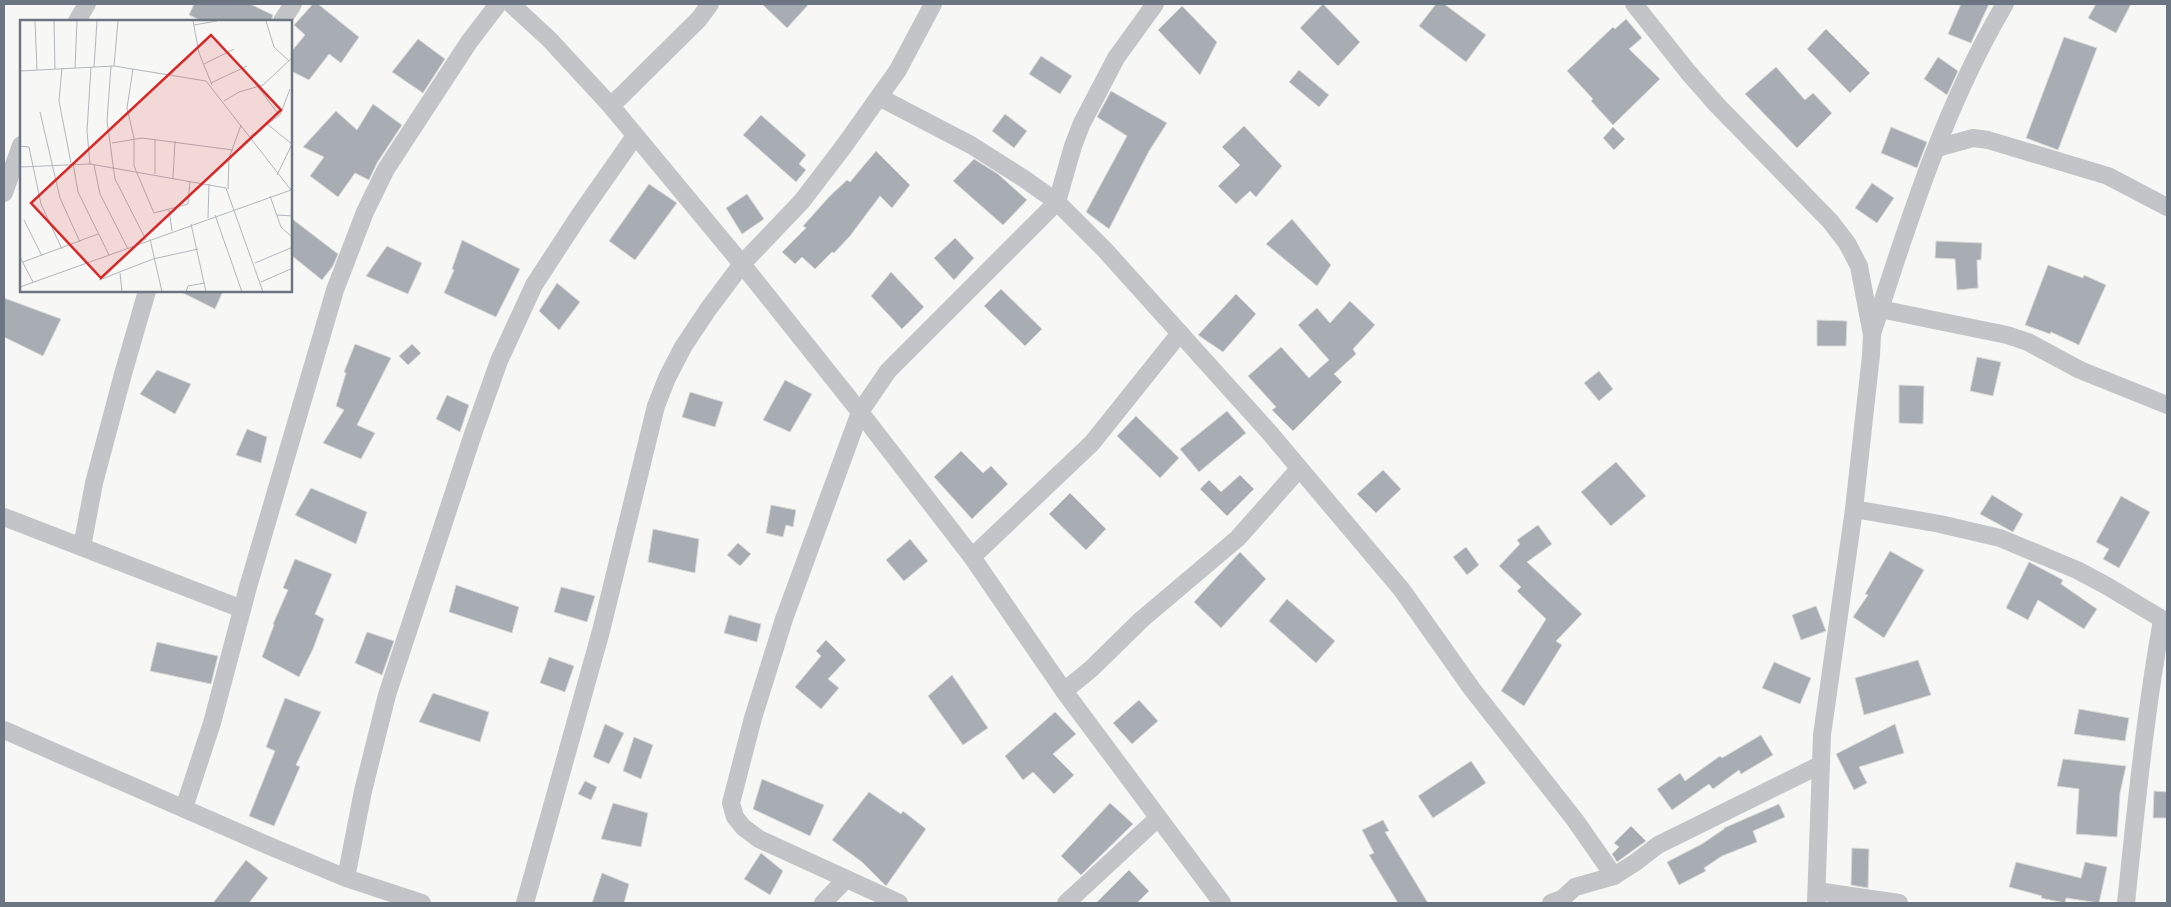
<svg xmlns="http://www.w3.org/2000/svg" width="2171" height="907" font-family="Ubuntu,sans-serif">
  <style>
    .building { fill: #a7adb3; stroke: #d9d9d7 }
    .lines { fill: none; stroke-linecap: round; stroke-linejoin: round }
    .minor { stroke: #c2c4c8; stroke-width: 18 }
    .inset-road { fill: none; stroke: #b2b7bd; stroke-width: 1 }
    .view { fill: #d62828; fill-opacity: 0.15; stroke: #d62828; stroke-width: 2.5 }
    .inset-edge { fill: none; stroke: #6b7682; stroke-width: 2.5 }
  </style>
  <rect width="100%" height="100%" fill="#f7f7f5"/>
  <g class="building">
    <polygon points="194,4 250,4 273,15 271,21 202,21 189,15"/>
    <polygon points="313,4 318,4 359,37 341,63 329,54 309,80 291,71 291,52 305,35 294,25"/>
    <polygon points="762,4 809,4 787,28"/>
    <polygon points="1323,4 1360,42 1338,66 1300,28"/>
    <polygon points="1436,4 1444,4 1486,35 1466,62 1419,26"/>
    <polygon points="1961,4 1989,4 1971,43 1948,34"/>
    <polygon points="2096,4 2131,4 2116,33 2088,18"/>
    <polygon points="1182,6 1217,42 1200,75 1158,30"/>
    <polygon points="1626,19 1642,38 1629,49 1660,79 1613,125 1591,101 1593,99 1567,71 1613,27 1615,29"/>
    <polygon points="1826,29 1870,73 1850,93 1807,49"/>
    <polygon points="2064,37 2097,48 2058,150 2026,138"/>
    <polygon points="418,39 445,59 423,93 392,72"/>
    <polygon points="1041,56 1072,76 1060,94 1029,74"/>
    <polygon points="1938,57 1958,71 1947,95 1924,79"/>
    <polygon points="1776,67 1805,100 1813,93 1832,113 1797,148 1745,94"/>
    <polygon points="1299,70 1329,95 1319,107 1289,82"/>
    <polygon points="1111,91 1167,123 1149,151 1109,229 1086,212 1127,136 1097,117"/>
    <polygon points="373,104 402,125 377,163 369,180 355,173 338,197 310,176 324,157 303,147 336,111 357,130"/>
    <polygon points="1005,114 1027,131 1014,148 992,131"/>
    <polygon points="761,115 806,155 799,164 806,170 796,182 743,135"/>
    <polygon points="1244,126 1282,166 1256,197 1250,191 1236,204 1218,186 1240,165 1222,147"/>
    <polygon points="1613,127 1625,139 1614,150 1603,138"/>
    <polygon points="1891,127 1927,142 1917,168 1881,153"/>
    <polygon points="876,151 910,185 892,208 880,196 850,236 834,253 832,252 815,269 802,257 795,264 782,252 806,228 803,226 829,197 847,180 850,182"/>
    <polygon points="974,159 998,174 1027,200 1003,225 953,181"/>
    <polygon points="1872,183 1894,198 1877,223 1855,208"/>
    <polygon points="649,184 677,203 635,260 609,241"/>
    <polygon points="747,194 764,219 742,234 726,208"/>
    <polygon points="291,218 338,254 333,266 322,280 291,255"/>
    <polygon points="1292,219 1331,265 1317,286 1266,244"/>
    <polygon points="955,238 974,258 954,280 934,258"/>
    <polygon points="462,240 520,269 496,317 444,293 454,270 452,269"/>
    <polygon points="1936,241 1982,243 1981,260 1977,260 1978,288 1957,290 1955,259 1935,258"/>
    <polygon points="387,246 422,263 408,294 366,276"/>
    <polygon points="2048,265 2083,278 2084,275 2106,285 2079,345 2051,332 2050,334 2025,325"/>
    <polygon points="891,272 924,307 902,329 871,296"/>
    <polygon points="557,283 580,302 559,330 539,311"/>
    <polygon points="1001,289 1042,329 1025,346 984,306"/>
    <polygon points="179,291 223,291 215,309"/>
    <polygon points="1236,294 1256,314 1223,352 1198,335"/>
    <polygon points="4,298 61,319 43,356 4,337"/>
    <polygon points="1350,301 1375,325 1353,349 1356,354 1334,374 1342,382 1293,431 1272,410 1276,407 1248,376 1281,347 1309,378 1329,360 1298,325 1317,308 1330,323"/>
    <polygon points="1817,320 1847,321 1846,346 1817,346"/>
    <polygon points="355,344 391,358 357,425 375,433 361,459 323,443 344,410 336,406 346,373 344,372"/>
    <polygon points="412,344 421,353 408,365 399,356"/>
    <polygon points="1977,357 2001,362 1993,396 1970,391"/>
    <polygon points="157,370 191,384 175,414 140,394"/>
    <polygon points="1599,371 1613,389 1599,401 1584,383"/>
    <polygon points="785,380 812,394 790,432 763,420"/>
    <polygon points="1899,385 1924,386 1923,424 1899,423"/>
    <polygon points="690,392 723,402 715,427 682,417"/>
    <polygon points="447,395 469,405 460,432 436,419"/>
    <polygon points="1227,411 1246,433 1199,472 1180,449"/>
    <polygon points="1136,416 1179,458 1160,478 1117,436"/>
    <polygon points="247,429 267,437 261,463 236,455"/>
    <polygon points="961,451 983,473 991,466 1008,484 972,519 934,477"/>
    <polygon points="1616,462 1646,496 1611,526 1581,492"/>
    <polygon points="1383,470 1401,489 1376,513 1357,494"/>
    <polygon points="1240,475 1254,489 1227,516 1200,489 1209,480 1221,492"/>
    <polygon points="311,488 367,512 356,544 295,515"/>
    <polygon points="1070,493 1106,529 1086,550 1049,514"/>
    <polygon points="1992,495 2023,514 2013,532 1980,514"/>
    <polygon points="2121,496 2150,512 2119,568 2103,559 2109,549 2096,542"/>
    <polygon points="771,505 796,510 793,527 786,525 783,537 766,533"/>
    <polygon points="1538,525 1552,544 1527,562 1582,614 1556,641 1562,645 1524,706 1501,691 1546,619 1517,591 1521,587 1499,566 1520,544 1517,540"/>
    <polygon points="653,529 699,539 695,573 648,562"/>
    <polygon points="910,539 928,561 904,581 886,560"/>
    <polygon points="738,543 751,554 740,566 727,555"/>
    <polygon points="1466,547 1479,565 1467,575 1453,557"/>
    <polygon points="1890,551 1924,570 1884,638 1853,617 1868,595 1865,594"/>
    <polygon points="1240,552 1266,579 1221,628 1194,602"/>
    <polygon points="295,559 332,574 315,614 324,619 313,649 299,677 262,657 274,625 273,624 288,590 283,588"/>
    <polygon points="2029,562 2063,580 2061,584 2097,609 2084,629 2038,600 2028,620 2006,608"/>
    <polygon points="456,585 519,607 512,633 449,612"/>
    <polygon points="561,587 595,596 587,622 554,612"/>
    <polygon points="1287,599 1335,641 1316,663 1269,621"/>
    <polygon points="1816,606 1826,631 1801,640 1792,615"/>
    <polygon points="729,615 761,624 757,642 724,633"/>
    <polygon points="367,632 394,641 382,675 355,663"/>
    <polygon points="826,640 846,660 828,679 839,688 821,709 795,687 821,656 816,651"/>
    <polygon points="157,642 218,656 211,684 150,671"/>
    <polygon points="549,657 574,666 565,692 540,683"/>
    <polygon points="1918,660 1931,695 1864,715 1855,678"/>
    <polygon points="1774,662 1811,678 1800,704 1762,688"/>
    <polygon points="952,675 988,728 963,745 928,696"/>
    <polygon points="433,693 489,712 480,742 419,722"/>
    <polygon points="285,698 321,712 296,765 300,767 274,826 249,816 275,751 266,747"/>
    <polygon points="1139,700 1158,721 1132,744 1113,723"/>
    <polygon points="2079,709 2129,718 2125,741 2074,734"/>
    <polygon points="1055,712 1076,734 1053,754 1074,775 1054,794 1033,772 1023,780 1005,756"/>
    <polygon points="605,724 624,733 609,764 593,757"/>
    <polygon points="1895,724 1904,753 1859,767 1867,783 1854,790 1836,754"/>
    <polygon points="1761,735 1773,755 1741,774 1739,770 1713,789 1709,784 1672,810 1657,789 1680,773 1685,781 1720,756 1722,758"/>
    <polygon points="634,737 653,745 641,779 623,771"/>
    <polygon points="2063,759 2126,766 2120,793 2117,837 2076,834 2079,789 2057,786"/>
    <polygon points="1471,761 1486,783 1433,818 1418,796"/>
    <polygon points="762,779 824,805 810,836 753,809"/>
    <polygon points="585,781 597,787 591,800 578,794"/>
    <polygon points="2154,791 2167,792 2167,818 2153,818"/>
    <polygon points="869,792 901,814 903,811 926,829 886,886 862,862 832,840"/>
    <polygon points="613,803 648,813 641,847 601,839"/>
    <polygon points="1110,803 1133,824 1081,875 1061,856"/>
    <polygon points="1779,804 1785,817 1753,831 1757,842 1722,856 1704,868 1706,871 1679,885 1667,862 1702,844 1724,829 1724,828"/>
    <polygon points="1383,820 1389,831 1385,832 1428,903 1398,903 1369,855 1374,853 1362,830"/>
    <polygon points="1631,826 1646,841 1617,862 1612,854 1619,847 1614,843"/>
    <polygon points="1852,848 1869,849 1868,888 1851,885"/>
    <polygon points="761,853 783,871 770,895 744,879"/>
    <polygon points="246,860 268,878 249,903 213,903"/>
    <polygon points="2016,862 2081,878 2085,862 2107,867 2099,903 2066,898 2065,903 2041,898 2042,896 2009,887"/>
    <polygon points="1129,870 1149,891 1137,903 1096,903"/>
    <polygon points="602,873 629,884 624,903 592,903"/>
  </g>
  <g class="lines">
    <g class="minor">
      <polyline points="511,4 549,39 611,106 742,264 860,412 972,557 1064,691 1222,903"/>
      <polyline points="1634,4 1688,72 1717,105 1830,221 1847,243 1859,266 1872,335 1871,355 1854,509 1822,735 1816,903"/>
      <polyline points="77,21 87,4"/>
      <polyline points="282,21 293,4"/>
      <polyline points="879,97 971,145 1023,178 1057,202 1104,249 1269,432 1402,590 1472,689 1575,820 1614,876"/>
      <polyline points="611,106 699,19 710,4"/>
      <polyline points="1937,148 1973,138 1988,140 2108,176 2167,207"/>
      <polyline points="4,193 21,145"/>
      <polyline points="1880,309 2007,335 2028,342 2080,370 2167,405"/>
      <path d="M 1872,334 C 1908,222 1945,105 2005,4"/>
      <polyline points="1854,509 1940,524 2000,538 2077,570 2107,586 2167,622"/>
      <polyline points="4,517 242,609"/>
      <polyline points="82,547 94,483 123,374 147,291"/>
      <polyline points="972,557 1092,443 1180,333"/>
      <polyline points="1064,691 1091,669 1141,620 1238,538 1299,469"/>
      <polyline points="4,730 267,845 346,878 422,903"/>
      <polyline points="184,808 212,723 248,587 335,290 365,212 386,169 469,42 498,4"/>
      <polyline points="346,878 363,791 387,695 473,434 499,361 534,285 579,216 635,136"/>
      <polyline points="1817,891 1899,903"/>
      <polyline points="525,903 601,631 656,406 667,378 683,347 709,308 742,264 802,201 844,146 898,70 933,4"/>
      <polyline points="823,903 846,879"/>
      <polyline points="899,903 759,839 743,827 735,817 731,803 753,718 784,619 860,412 888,371 1057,202 1073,146 1082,123 1116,58 1155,4"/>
      <polyline points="1066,903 1158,818"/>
      <polyline points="1551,903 1562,899 1575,887 1614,876 1636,862 1658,845 1820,765"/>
      <path d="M 2126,903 C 2136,808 2145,714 2162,620"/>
    </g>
  </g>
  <g transform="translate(20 20)">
    <rect width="272" height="272" fill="#f7f7f5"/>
    <path class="inset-road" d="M 15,1 L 17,50M 34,1 L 35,49M 173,1 L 179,33 L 192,65M 246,1 L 254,27 L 269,41M 174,5 L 197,1M 184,44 L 214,29M 91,46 L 87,101 L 95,159 L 126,220M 94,46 L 98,1M 74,47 L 77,1M 42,48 L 39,81 L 51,143M 55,48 L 57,1M 113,49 L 107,88 L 114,118 L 114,146 L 134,193 L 168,184 L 170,161M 0,51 L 94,46 L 186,61 L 271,170 L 0,267M 191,63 L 227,46M 238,67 L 259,95M 204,81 L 219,72 L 243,65 L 273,37M 20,92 L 40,178 L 60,222M 247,104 L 272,124M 231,116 L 260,95 L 270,69M 135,119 L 135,154M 92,123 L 122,118 L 213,130M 0,126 L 9,127 L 21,184 L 42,229M 53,143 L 58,172 L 89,235M 70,144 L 67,111 L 71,47M 74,145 L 80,174 L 108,229M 0,147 L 70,144 L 206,168 L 243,272M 257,155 L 273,122M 153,158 L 155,121M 208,169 L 209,138 L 221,105M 250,176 L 261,207 L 273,218M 149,190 L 152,211M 195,195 L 222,272M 257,195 L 273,196M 188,198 L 189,164M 4,200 L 22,236M 171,204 L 186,272M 130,219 L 142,272M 0,237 L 13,262M 3,242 L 78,214M 235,243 L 273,227M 100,253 L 102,272M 79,260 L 133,239 L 178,229M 241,262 L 273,248M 166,272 L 168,266 L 185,263"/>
    <path class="view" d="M 191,15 L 261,90 L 81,258 L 11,183 Z"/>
    <rect width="272" height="272" class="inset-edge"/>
  </g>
  <rect width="2171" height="907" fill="none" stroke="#6b7682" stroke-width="10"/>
</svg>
